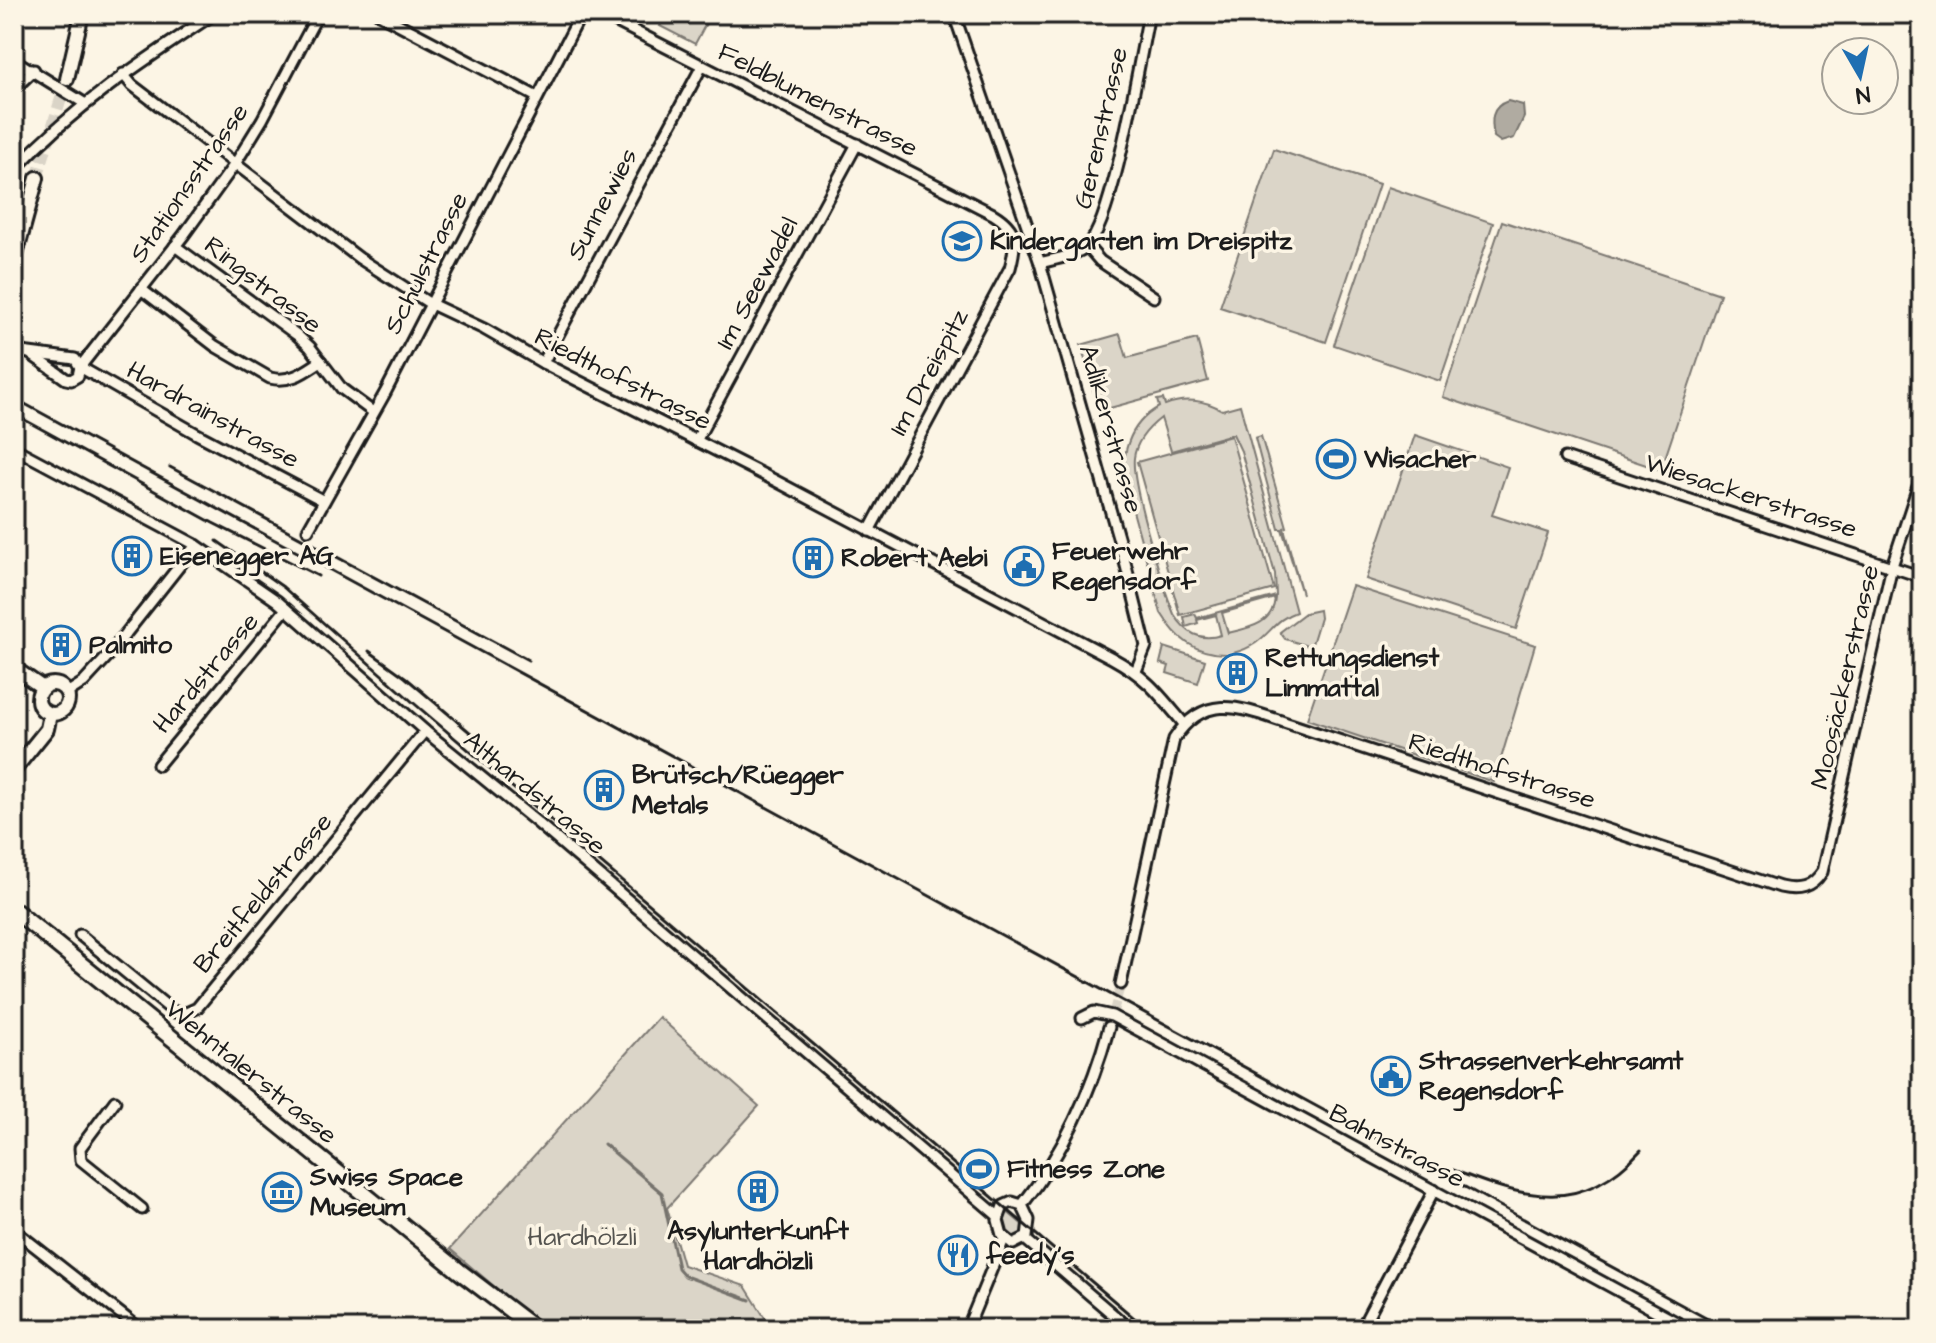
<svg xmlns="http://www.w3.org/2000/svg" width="1936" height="1343" font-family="'Architects Daughter',sans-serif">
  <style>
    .green { fill: #dbd5c8; stroke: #7c7872; stroke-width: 2; fill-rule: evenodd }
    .water { fill: #b0aba1; stroke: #75726c; stroke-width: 2 }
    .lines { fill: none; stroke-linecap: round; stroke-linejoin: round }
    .stream { stroke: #75726c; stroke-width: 3 }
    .minor-tunnel { stroke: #dad4c7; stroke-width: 9; stroke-dasharray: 9 4.5; stroke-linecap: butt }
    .secondary-tunnel { stroke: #dad4c7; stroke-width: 12; stroke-dasharray: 12 6; stroke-linecap: butt }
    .minor-casing { stroke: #1c1c1c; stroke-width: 15 }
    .secondary-casing { stroke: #1c1c1c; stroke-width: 18 }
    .primary-casing { stroke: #1c1c1c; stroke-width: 20 }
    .minor { stroke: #fcf5e5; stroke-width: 9 }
    .secondary { stroke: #fcf5e5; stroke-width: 12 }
    .primary { stroke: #fcf5e5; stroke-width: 14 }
    .rail { stroke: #1c1c1c; stroke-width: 3 }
    .labels { text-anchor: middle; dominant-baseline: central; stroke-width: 7; stroke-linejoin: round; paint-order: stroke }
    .street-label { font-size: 26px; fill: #1c1c1c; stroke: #fcf5e5 }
    .poi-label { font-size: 26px; font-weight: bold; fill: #1c1c1c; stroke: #fcf5e5; text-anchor: start }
    .park-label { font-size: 26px; fill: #555450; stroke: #fcf5e5 }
  </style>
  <rect width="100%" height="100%" fill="#fcf5e5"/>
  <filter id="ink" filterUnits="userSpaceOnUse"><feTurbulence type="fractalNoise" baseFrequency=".0125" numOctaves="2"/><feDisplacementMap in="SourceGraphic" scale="16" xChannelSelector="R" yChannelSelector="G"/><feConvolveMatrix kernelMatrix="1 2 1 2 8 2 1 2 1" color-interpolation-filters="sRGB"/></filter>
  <g filter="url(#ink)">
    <g class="green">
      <polygon points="666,14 711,14 695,44 660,26"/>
      <polygon points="1274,149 1379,184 1326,342 1220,307"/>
      <polygon points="1388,187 1493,223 1440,381 1334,345"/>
      <polygon points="1502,221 1720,294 1661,470 1443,397"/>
      <polygon points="1120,334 1127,358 1197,339 1208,381 1099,411 1081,345"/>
      <path d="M 1163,399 L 1165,405 C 1184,397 1205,400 1222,410 L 1240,405 L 1296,612 C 1269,621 1269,644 1233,653 L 1234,658 L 1228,659 L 1226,654 C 1195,654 1177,639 1161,613 L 1127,489 C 1119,457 1128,424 1159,407 L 1157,400 ZM 1161,418 L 1171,451 L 1233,434 L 1241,451 L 1275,574 L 1276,596 L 1197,618 L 1195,614 L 1184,617 L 1186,627 L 1198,623 L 1197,620 L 1216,615 L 1221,635 C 1200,642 1186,633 1174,614 C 1163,587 1131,484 1134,458 C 1136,441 1148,428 1161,418 ZM 1275,598 C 1273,624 1250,628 1228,633 L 1222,613 Z"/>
      <polygon points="1415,435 1508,467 1492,515 1548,533 1516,629 1366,579"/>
      <polygon points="1231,436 1274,589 1180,615 1137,462"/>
      <polygon points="1261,436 1287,527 1284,528 1302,594 1282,529 1279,529 1255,438"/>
      <polygon points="1352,586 1535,645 1494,782 1307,719"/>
      <polygon points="1319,610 1320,618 1311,647 1285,639 1280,632 1305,613"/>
      <polygon points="1164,647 1205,660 1198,683 1167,673 1169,666 1160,663"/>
      <polygon points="659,1017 759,1106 667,1208 683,1265 745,1286 772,1329 551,1329 528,1315 450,1249"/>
      <polygon points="1006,1211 1024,1226 1023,1232 1017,1238 1008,1236 1003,1219"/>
    </g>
    <path class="water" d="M 1508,101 L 1523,105 L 1524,117 L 1514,138 L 1501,142 L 1494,137 C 1491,121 1490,107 1508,101 Z"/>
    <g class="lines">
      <g class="stream">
        <polyline points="1914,14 1922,18"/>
        <polyline points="604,1144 662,1193 678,1268 685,1276 750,1300"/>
      </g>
      <polyline class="minor-tunnel" points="1110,1024 1121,984"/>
      <polyline class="secondary-tunnel" points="37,178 66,82"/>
      <g class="minor-casing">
        <g id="minor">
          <polyline points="379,14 537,97"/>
          <path d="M 601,14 L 993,214 C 1018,229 1017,242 1010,268 L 869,531"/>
          <polyline points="954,14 1040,263 1124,558 1146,646 1136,671"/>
          <polyline points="14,64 16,61 84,103"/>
          <path d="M 123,74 L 132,85 L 359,258 L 429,303 L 484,329 L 543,363 L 774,480 L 1112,658 C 1147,677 1159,694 1184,724"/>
          <polyline points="14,89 34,70"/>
          <path d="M 14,170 C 74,106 141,62 214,14"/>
          <polyline points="175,246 297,335 310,347 342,389 373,412"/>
          <polyline points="1087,246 1100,261 1154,297"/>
          <path d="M 1040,263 C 1055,259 1075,256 1087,246 C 1113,224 1140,56 1149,14"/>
          <path d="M 141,289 L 215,346 L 270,378 C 291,383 304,372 321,361"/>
          <polyline points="14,351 75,359 80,367 197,434 324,501"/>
          <polyline points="32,355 66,379 71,380 78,376 80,367 183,236 235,164 262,120 318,14"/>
          <polyline points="543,363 702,66"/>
          <polyline points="696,441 857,144"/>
          <polyline points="14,448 196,545 277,601 425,731 539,824 998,1216"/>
          <polyline points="1565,458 1922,577"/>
          <polyline points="308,530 385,393 581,14"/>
          <polyline points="67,693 84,682 108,656 196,545"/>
          <polyline points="158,765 286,609"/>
          <polyline points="80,935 174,1012 186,1013 197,1008 425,731"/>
          <path d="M 1121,984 L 1174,739 C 1206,690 1244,709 1290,724 L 1780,887 C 1798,891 1811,889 1822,872 L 1892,566 L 1922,474"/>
          <polyline points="1082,1018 1094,1012 1112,1016 1689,1329"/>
          <polyline points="115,1101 80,1148 81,1160 142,1209"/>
          <polygon points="1012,1202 1022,1205 1029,1220 1027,1237 1013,1244 1002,1235 998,1220 1003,1206"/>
          <path d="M 1022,1205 C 1063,1154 1092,1090 1109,1027"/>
          <polyline points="14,1230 140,1329"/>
          <polyline points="1025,1239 1130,1329"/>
          <polyline points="967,1329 1004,1239"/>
          <polyline points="1361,1329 1434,1190"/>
        </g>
      </g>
      <g class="secondary-casing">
        <g id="secondary">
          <polyline points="67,79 82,14"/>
          <polyline points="14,262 37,178"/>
          <polyline points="14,668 43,688"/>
          <circle cx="53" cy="699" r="15"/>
          <polyline points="14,770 47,729 50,714"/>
        </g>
      </g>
      <g class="primary-casing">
        <polyline id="primary" points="14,910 459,1271 535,1329"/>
      </g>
      <use href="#minor" class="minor"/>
      <use href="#secondary" class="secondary"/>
      <use href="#primary" class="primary"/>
      <g class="rail">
        <polyline points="14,382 20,385"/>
        <polyline points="14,398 1726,1329"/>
        <polyline points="14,414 213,523 318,576"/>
        <polyline points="170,467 528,660"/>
        <polyline points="217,541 283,587 416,705 1147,1329"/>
        <polyline points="369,651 405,677 472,734"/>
        <path d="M 1453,1170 C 1526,1199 1582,1215 1641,1150"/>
      </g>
    </g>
  </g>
  <defs>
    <g id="school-ring" transform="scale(2)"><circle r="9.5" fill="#fcf5e5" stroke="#1f6fb2" stroke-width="1.5"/><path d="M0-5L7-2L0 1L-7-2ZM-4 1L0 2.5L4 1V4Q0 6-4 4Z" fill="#1f6fb2"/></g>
    <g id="stadium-ring" transform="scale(2)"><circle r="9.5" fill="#fcf5e5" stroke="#1f6fb2" stroke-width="1.5"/><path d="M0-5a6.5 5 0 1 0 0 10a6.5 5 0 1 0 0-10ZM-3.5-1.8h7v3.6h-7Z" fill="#1f6fb2"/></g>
    <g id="building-ring" transform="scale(2)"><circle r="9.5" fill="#fcf5e5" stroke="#1f6fb2" stroke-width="1.5"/><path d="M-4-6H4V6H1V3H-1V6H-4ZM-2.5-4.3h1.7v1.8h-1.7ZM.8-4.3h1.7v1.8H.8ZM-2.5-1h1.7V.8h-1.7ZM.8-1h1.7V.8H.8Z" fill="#1f6fb2"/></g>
    <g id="civic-ring" transform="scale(2)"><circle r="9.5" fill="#fcf5e5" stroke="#1f6fb2" stroke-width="1.5"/><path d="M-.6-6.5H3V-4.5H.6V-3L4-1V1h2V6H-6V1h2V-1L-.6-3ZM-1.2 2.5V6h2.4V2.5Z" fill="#1f6fb2"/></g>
    <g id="museum-ring" transform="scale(2)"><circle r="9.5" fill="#fcf5e5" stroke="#1f6fb2" stroke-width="1.5"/><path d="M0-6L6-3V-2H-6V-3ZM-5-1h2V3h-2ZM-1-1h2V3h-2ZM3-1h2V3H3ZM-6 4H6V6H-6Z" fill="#1f6fb2"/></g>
    <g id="restaurant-ring" transform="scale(2)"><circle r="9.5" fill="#fcf5e5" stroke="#1f6fb2" stroke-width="1.5"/><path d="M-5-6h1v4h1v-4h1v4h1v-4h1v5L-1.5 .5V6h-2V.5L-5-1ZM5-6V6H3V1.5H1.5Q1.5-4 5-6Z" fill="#1f6fb2"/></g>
  </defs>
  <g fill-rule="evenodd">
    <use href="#school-ring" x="962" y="241"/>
    <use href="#stadium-ring" x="1336" y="459"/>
    <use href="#building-ring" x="132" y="556"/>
    <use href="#building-ring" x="813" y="558"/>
    <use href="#civic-ring" x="1024" y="566"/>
    <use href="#building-ring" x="61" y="645"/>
    <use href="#building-ring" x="1237" y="673"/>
    <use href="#building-ring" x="604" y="790"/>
    <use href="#civic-ring" x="1391" y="1076"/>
    <use href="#stadium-ring" x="979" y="1169"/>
    <use href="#building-ring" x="758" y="1191"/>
    <use href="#museum-ring" x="282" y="1192"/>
    <use href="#restaurant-ring" x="958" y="1255"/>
  </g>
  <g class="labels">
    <g class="street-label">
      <text transform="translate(818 100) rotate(27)">Feldblumenstrasse</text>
      <text transform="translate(1101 128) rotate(-77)">Gerenstrasse</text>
      <text transform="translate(189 183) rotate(-55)">Stationsstrasse</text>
      <text transform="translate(602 204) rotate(-62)">Sunnewies</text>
      <text transform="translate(426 263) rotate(-63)">Schulstrasse</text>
      <text transform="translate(757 283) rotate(-62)">Im Seewadel</text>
      <text transform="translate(263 285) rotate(38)">Ringstrasse</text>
      <text transform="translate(929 372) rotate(-62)">Im Dreispitz</text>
      <text transform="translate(623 379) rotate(27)">Riedthofstrasse</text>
      <text transform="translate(213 415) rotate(29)">Hardrainstrasse</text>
      <text transform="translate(1111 429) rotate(74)">Adlikerstrasse</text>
      <text transform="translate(1751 496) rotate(18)">Wiesackerstrasse</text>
      <text transform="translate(206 673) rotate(-50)">Hardstrasse</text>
      <text transform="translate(1845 677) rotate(-77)">Moosäckerstrasse</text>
      <text transform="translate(1502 771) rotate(18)">Riedthofstrasse</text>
      <text transform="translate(535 793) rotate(40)">Althardstrasse</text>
      <text transform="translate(263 893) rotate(-50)">Breitfeldstrasse</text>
      <text transform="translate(251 1072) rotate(39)">Wehntalerstrasse</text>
      <text transform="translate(1397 1146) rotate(28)">Bahnstrasse</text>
    </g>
    <g class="poi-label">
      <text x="990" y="241">Kindergarten im Dreispitz</text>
      <text x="1364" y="459">Wisacher</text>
      <text x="1052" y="551">Feuerwehr<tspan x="1052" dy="30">Regensdorf</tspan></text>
      <text x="160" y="556">Eisenegger AG</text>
      <text x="841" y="558">Robert Aebi</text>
      <text x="89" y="645">Palmito</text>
      <text x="1265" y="658">Rettungsdienst<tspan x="1265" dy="30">Limmattal</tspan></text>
      <text x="632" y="775">Brütsch/Rüegger<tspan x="632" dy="30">Metals</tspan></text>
      <text x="1419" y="1061">Strassenverkehrsamt<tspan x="1419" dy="30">Regensdorf</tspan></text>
      <text x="1007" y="1169">Fitness Zone</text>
      <text x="310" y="1177">Swiss Space<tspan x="310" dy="30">Museum</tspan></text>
      <text x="758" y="1231" text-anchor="middle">Asylunterkunft<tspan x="758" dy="30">Hardhölzli</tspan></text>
      <text x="986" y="1255">feedy's</text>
    </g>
    <g class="park-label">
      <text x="582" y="1237">Hardhölzli</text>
    </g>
  </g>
  <rect width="1936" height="1343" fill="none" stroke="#fcf5e5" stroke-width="48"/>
  <rect x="24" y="24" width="1888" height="1295" fill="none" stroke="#1c1c1c" stroke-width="3" filter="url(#ink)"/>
  <g transform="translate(1860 76) rotate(171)"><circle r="38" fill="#fcf5e5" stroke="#a29e95" stroke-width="2"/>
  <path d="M0-6L14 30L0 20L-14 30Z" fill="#1f6fb2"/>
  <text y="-12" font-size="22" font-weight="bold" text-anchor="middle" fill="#1c1c1c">N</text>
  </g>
</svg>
